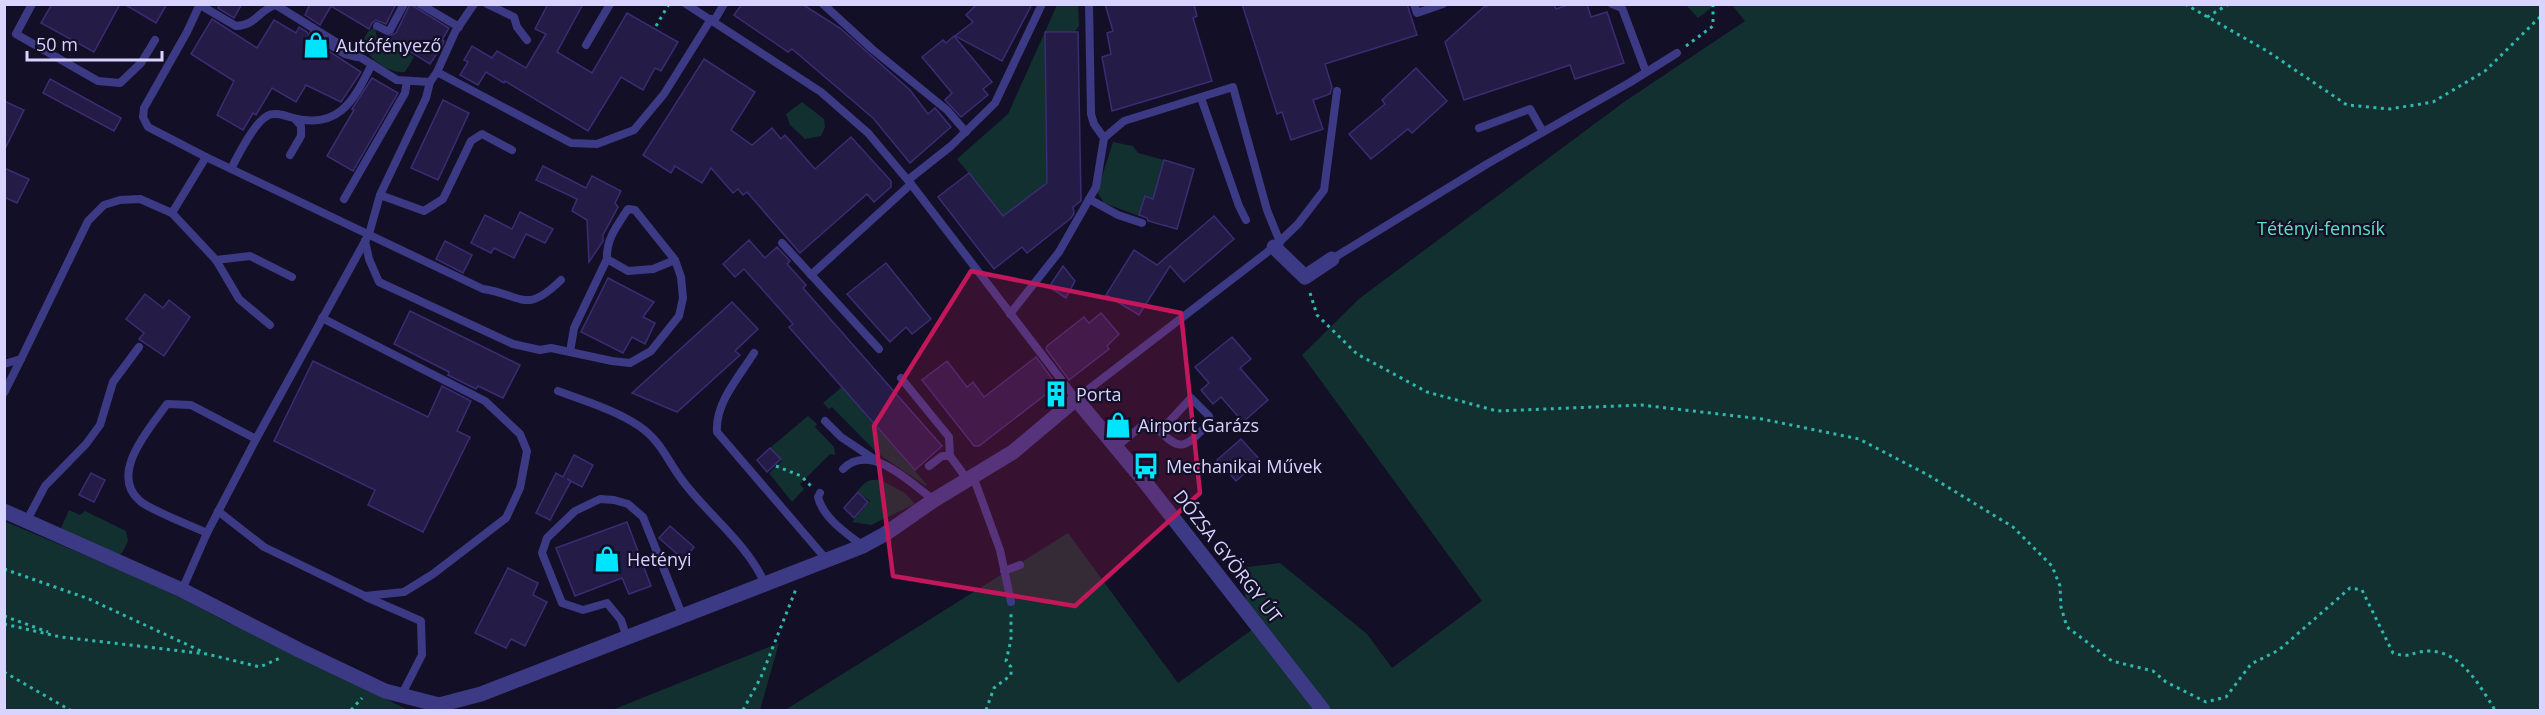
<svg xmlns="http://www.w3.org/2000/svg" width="2545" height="715" font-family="'Open Sans',sans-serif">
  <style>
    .green { fill: #12302f }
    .building { fill: #241b47; stroke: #3b2d73; stroke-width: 1.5 }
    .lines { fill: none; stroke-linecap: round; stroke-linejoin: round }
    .path { stroke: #2fb8b0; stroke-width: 3; stroke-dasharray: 3 4.5; stroke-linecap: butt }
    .service { stroke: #3d3a85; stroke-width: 8 }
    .minor { stroke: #3d3a85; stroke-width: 15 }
    .marked { fill: #c2185b; fill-opacity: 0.2; stroke: #c2185b; stroke-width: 4.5; stroke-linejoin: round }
    .labels { text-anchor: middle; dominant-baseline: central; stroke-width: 4.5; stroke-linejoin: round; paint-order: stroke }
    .poi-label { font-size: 18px; fill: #d9d4ff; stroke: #130f26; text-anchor: start }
    .park-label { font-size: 18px; fill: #5fe0c0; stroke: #130f26 }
    .street-label { font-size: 18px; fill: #d9d4ff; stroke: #130f26 }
  </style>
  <rect width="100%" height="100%" fill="#130f26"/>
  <g class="green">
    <polygon points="1057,5 1078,5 1079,26 1075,32 1045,32 1047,183 1003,216 957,159 1008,114"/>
    <polygon points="1686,5 1715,5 1698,18"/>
    <polygon points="1732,5 2540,5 2540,710 785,710 1068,533 1178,683 1253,629 1239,568 1280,563 1367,634 1392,668 1482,601 1302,355 1360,298 1624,102 1745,21"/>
    <path d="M 375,27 L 377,39 L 384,44 L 391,43 L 414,57 L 405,72 C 384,75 345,42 375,27 Z"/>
    <polygon points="802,102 824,119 825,127 821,136 805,139 790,125 786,114"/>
    <polygon points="1113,142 1133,146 1138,153 1164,160 1153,199 1145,197 1139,216 1104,203 1097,192"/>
    <polygon points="842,387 927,485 926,486 877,453 832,407 829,409 823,403"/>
    <polygon points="808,416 817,424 815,427 834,447 835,455 830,454 800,484 804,489 792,502 769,473 782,461 770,448"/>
    <path d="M 881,480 L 905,493 L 915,504 L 871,525 L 852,522 L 870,501 L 857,491 C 867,482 865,479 881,480 Z"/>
    <polygon points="69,510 80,515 85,511 126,531 128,541 122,553 116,556 63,532 61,528"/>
    <polygon points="4,521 158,586 229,623 251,630 408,710 5,710"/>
    <polygon points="779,643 760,710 612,710"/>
  </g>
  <g class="building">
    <polygon points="52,4 120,4 94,52 41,23"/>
    <polygon points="124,4 167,4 156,23"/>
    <polygon points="220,4 242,4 234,18 218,8"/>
    <polygon points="310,4 396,4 386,24 376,20 372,23 369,29 331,6 320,25 305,15"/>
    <polygon points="410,4 449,28 442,40 444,41 442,46 430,64 386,37 396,33"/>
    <polygon points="548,4 583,4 557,52 592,73 627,13 678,42 661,71 655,68 643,90 621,77 588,131 505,81 504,83 486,72 478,85 460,75 468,62 464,60 472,46 492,58 497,51 526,68 546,34 535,29"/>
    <polygon points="742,4 802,4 840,28 910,90 928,114 935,108 951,127 910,163 873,118 792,49 788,52 734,15"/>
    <polygon points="977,4 1032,4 1002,61 955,36 973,22 966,15"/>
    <polygon points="1105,4 1194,4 1197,16 1193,18 1212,81 1112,111 1102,57 1111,54 1107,33 1113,31"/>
    <polygon points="1242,4 1407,4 1417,35 1325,64 1332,87 1330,94 1313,100 1323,129 1291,140 1282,112 1277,114"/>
    <polygon points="1492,4 1554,4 1556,9 1571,4 1587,4 1591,17 1607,12 1624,63 1575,79 1570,65 1464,100 1445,42 1484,7"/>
    <polygon points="212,19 257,48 274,20 296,33 299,27 307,32 310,39 361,72 341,102 306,85 296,102 272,88 256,115 253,113 243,130 217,115 234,81 191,54"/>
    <polygon points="1045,32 1078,32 1081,201 1073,207 1074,213 1071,218 1027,253 1022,247 994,269 938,197 969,173 1003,216 1047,183"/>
    <polygon points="954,36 992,82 983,89 988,95 961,117 945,100 952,93 922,57 943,40 946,43"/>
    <polygon points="704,59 755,92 731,130 752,145 772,128 781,139 785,135 815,169 851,137 891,181 891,187 874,202 867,194 800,253 747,192 743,195 738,189 733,193 711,168 702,183 675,166 671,173 643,155"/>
    <polygon points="1416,68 1447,101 1412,133 1408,129 1371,159 1349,134 1385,104 1382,100"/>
    <polygon points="372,78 398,93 353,171 327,156 354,110 352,109"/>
    <polygon points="50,79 121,118 114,131 43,93"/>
    <polygon points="443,100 469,113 438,180 411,168"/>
    <polygon points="4,101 24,110 4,151"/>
    <polygon points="1164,160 1194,169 1177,229 1148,221 1147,218 1139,215 1145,196 1153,199"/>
    <polygon points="543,166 584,187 586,188 592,176 621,191 615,203 618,207 603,235 603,241 589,262 587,220 572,211 577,199 536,180"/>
    <polygon points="4,168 29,179 17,203 4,197"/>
    <polygon points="520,212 553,229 545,243 526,234 514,258 494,248 491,253 471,243 485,215 512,229"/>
    <polygon points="1214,216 1234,239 1184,282 1170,266 1139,315 1106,295 1134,250 1157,265"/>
    <polygon points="749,240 765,258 777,247 790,261 787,264 806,285 803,288 942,446 915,470 789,327 793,324 744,269 735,277 723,264"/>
    <polygon points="445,241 472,255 463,273 436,259"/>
    <polygon points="886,263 931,319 912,334 906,327 890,342 847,294"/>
    <polygon points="1063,266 1075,281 1066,298 1049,287"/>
    <polygon points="608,278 654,302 643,317 655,323 645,344 632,337 623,353 581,332"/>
    <polygon points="145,294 163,308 169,300 190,317 164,356 139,339 144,333 126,319"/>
    <polygon points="732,302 758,329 735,351 740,355 677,412 632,393"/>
    <polygon points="410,311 520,365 503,398 478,386 476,389 448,375 449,372 394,344"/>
    <polygon points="1101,313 1119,334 1107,346 1109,349 1069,380 1046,349 1047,346 1084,317 1089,323"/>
    <polygon points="1232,337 1251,359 1240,368 1268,400 1243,422 1221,397 1213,404 1201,390 1209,383 1195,367"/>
    <polygon points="1036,357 1059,388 1051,394 1049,392 979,446 974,446 922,380 947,361 967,387 973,382 984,397"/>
    <polygon points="313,361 428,417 442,386 471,401 457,431 470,437 423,532 368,505 375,490 274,441"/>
    <polygon points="1241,439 1260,460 1236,481 1217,460"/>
    <polygon points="770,448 781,459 767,472 757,460"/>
    <polygon points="574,455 593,465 582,487 567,479 571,481 550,520 536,513 556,473 563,477"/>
    <polygon points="91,473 105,480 94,502 79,495"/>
    <polygon points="858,492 868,502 854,518 844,508"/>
    <polygon points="627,522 651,586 629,594 622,578 575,596 556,548"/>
    <polygon points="670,526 694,547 684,560 659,538"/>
    <polygon points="508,568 538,583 533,595 547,602 525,646 511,639 506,648 475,633"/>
  </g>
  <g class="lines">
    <g class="path">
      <polyline points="2185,4 2267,51 2347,105 2390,109 2433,102 2485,71 2540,17"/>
      <polyline points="2207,17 2229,4"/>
      <polyline points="656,26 669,4"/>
      <polyline points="1686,46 1713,26 1713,4"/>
      <path d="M 1310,293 L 1317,315 L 1357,354 L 1427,392 L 1497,411 L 1641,405 L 1762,419 L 1859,439 L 1928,475 L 2013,527 L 2052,566 L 2060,586 L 2061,607 L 2067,627 L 2112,661 L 2153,671 L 2166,682 L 2206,702 L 2226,697 L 2251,664 L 2279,650 L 2350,588 L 2362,590 L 2393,653 C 2412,659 2412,651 2429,651 C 2461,651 2480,686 2495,710"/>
      <polyline points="776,466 801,476 811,486"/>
      <polyline points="4,569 89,599 203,652"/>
      <polyline points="4,616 48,632"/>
      <polyline points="4,624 61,637 207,654 260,667 280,658"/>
      <polyline points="4,672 70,710"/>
      <polyline points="351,710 362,698"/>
      <polyline points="743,710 761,677 796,589"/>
      <polyline points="986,710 994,688 1011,675 1011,667 1006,661 1011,640 1011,613"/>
    </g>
    <g class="service">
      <polyline points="32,4 16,34 98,81 120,83 141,63 155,40"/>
      <path d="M 200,4 L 187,32 L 144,108 L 143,117 L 148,127 L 206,157 L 483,289 C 523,295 525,315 561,280"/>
      <polyline points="420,4 459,27"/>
      <polyline points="487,4 514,17 517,27 527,40"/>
      <polyline points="686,4 821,92 868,133 911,184 1076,399 1274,247 1298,224 1324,190 1337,91"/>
      <polyline points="823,4 872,49 947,110 966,132"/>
      <polyline points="1089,4 1091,114 1094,124 1104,138"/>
      <polyline points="1414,4 1417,13 1443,4"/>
      <polyline points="1612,4 1622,8 1646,72"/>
      <path d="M 200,5 L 236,26 C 257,25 258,10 276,5 L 397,80 L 430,82 L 437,72 L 455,32 L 474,4"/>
      <polyline points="714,21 724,4"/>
      <polyline points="377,26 387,31 390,30 404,4"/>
      <polyline points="313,34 345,54 357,57"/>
      <polyline points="586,45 610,4"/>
      <polyline points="437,72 571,143 597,144 634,130 664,94 711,19"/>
      <polyline points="1201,98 1239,206 1246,220"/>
      <polyline points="1479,128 1530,109 1543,132"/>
      <polyline points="290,155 301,136 301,126 295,119"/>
      <path d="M 231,169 C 238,155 254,123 267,116 C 274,112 282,115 290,117 C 338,131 353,102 372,64"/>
      <polyline points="908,180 951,146 995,103 1042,4"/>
      <polyline points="380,195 424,211 443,199 471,141 482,134 512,150"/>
      <polyline points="344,199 405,93 407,81"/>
      <polyline points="1089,199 1118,215 1142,223"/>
      <polyline points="172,213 206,157"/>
      <path d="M 365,241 L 369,259 L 379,282 L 513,344 L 540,350 L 551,348 L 612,361 L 630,363 L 651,351 L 679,316 L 683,298 L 681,277 L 675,260 L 635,210 L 628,209 C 617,226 606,239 607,259 L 628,271 L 653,269 L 675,260"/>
      <polyline points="782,243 879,349"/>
      <polyline points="1332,259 1487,164 1629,83 1677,53"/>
      <polyline points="216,260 250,256 292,277"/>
      <polyline points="811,275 911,184"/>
      <polyline points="1010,314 1059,252 1096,187 1104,138 1124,121 1233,87 1267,210 1280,242"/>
      <polyline points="570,352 574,328 607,259"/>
      <path d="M 754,353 C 739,377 715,403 717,432 L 826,559"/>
      <polyline points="4,364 21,359 88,221 104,205 120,200 140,199 172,213 216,260 239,299 270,325"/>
      <polyline points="901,378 949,437 950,456 967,479"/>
      <path d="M 558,391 C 585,401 615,410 639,426 C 661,441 667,460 682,480 C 708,515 747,543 765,584"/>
      <polyline points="4,393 21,359"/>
      <polyline points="825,421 841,437 874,459"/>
      <path d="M 1116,447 L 1143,425 L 1167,424 L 1191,398 L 1209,416 L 1210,422 C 1185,447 1182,455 1155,426"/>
      <polyline points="929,466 942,456 950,456"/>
      <path d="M 843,469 C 871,441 911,484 934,500"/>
      <polyline points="973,476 1000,550 1011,602"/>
      <path d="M 820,493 L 818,497 C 823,518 846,533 863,546"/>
      <polyline points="218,511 264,547 365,596 404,592 433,574 506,518 520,488 527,451 520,434 485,401 322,318"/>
      <polyline points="26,522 45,486 86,444 100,425 113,382 139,347"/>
      <path d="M 207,533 C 192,526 150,510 140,501 C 108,474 150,428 167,404 L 191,405 L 256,439"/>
      <polyline points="1004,571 1020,565"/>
      <polyline points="182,590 207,533 256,439 369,234 380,195 426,98 430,82"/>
      <polyline points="366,597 421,621 422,655 401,696"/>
      <polyline points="627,638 621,620 607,603 583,610 562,603 542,553 547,538 575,511 600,499 614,500 628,504 643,517 683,617"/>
    </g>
    <g class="minor">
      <polyline points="1274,247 1305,277 1332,259"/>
      <polyline points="4,511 182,590 299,650 385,691 439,705 481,694 863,546 885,534 934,500 1013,452 1076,399 1145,482 1323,710"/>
    </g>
  </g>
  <path class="marked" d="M 971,271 L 1181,313 L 1200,493 L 1075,606 L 893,576 L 874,426 Z"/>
  <defs>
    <g id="shop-bare" transform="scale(2.07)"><path d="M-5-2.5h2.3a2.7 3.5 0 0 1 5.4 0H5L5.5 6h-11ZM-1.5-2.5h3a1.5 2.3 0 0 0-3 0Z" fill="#00e5ff" stroke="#130f26" stroke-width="2.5" paint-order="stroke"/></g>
    <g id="building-bare" transform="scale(2.07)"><path d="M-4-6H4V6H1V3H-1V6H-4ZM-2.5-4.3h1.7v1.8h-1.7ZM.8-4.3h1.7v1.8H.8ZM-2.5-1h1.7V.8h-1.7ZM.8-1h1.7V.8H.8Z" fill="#00e5ff" stroke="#130f26" stroke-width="2.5" paint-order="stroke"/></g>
    <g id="bus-bare" transform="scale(2.07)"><path d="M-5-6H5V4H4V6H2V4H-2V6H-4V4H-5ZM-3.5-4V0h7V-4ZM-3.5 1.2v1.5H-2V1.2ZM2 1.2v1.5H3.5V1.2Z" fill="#00e5ff" stroke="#130f26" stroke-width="2.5" paint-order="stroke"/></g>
  </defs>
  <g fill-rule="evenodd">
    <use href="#shop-bare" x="316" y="45"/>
    <use href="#building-bare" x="1056" y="394"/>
    <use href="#shop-bare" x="1118" y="425"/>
    <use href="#bus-bare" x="1146" y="466"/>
    <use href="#shop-bare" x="607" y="559"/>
  </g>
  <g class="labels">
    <g class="poi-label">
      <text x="336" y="45">Autófényező</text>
      <text x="1076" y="394">Porta</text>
      <text x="1138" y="425">Airport Garázs</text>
      <text x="1166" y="466">Mechanikai Művek</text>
      <text x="627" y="559">Hetényi</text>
    </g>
    <g class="park-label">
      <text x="2321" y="228">Tétényi-fennsík</text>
    </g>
    <g class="street-label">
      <text transform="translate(1228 556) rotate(52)">DÓZSA GYÖRGY ÚT</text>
    </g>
  </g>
  <rect width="2545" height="715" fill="none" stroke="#d9d4ff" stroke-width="12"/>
  <path d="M27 51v9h135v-9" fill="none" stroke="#d9d4ff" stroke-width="3"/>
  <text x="36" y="51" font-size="18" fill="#d9d4ff" stroke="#130f26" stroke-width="4.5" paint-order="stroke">50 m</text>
</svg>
